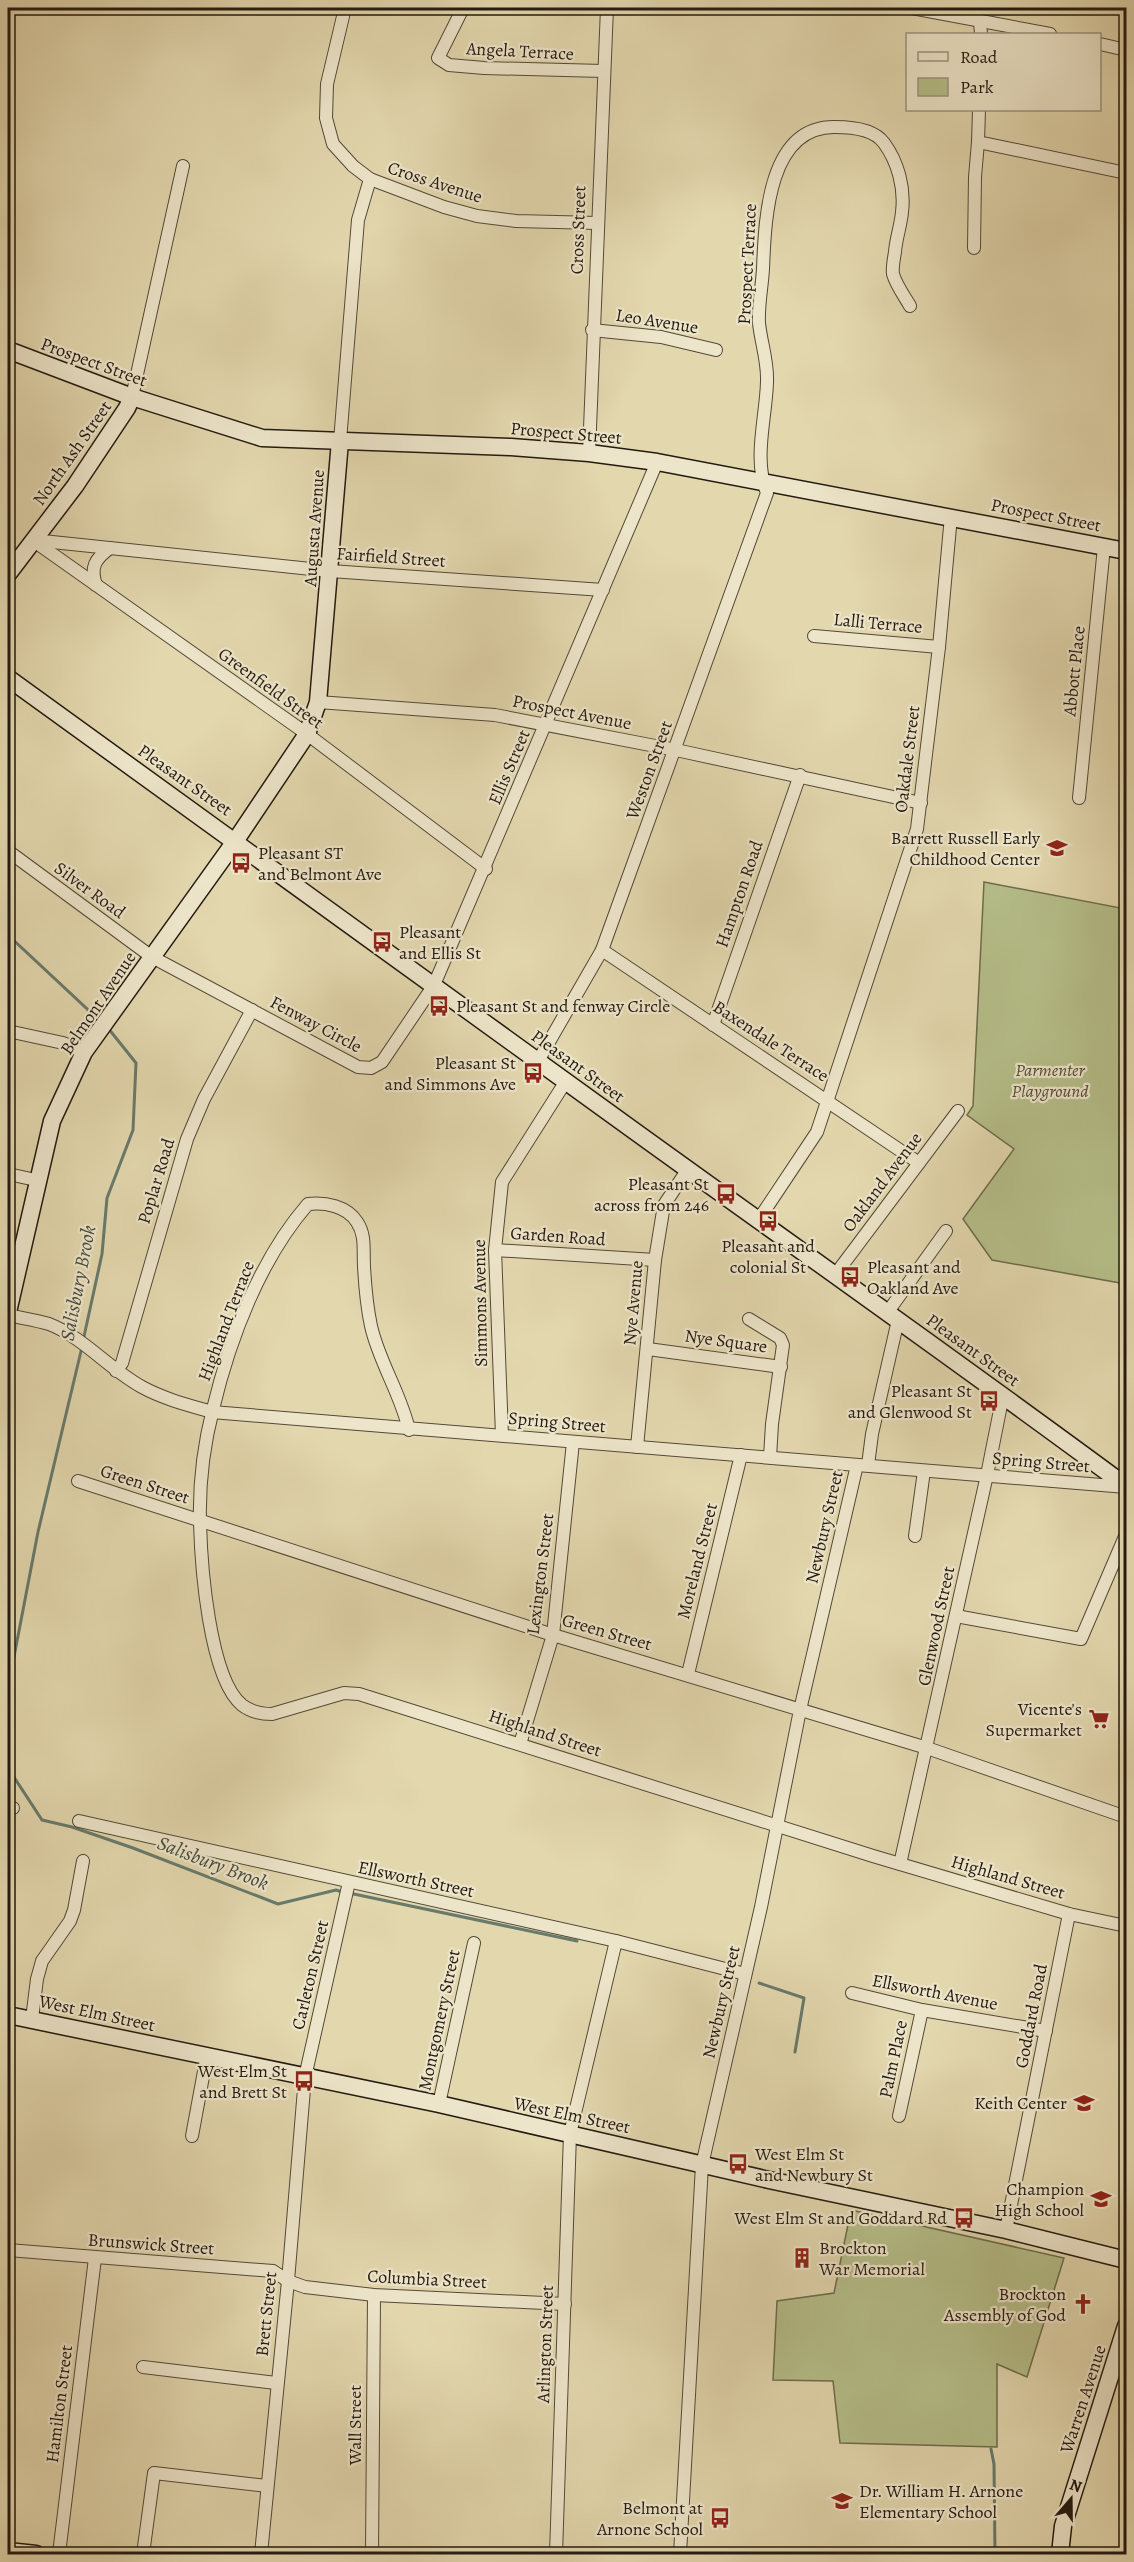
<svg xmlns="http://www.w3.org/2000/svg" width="1134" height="2562" font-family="Alegreya,serif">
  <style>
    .green { fill: #b5be89; stroke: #6c6c4c; stroke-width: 1.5 }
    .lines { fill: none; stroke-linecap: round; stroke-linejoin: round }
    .stream { stroke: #677a6c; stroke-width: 3 }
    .street-casing { stroke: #534938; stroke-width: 14 }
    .secondary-casing { stroke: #231a10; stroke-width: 19 }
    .street { stroke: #ede5ca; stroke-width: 12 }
    .secondary { stroke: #ede5ca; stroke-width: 16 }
    .labels { text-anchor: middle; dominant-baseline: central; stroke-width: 4.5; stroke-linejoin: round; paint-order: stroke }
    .street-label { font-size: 18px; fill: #231a10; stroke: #ede5ca }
    .poi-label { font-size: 18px; fill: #231a10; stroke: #ede5ca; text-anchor: end }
    .park-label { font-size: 18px; font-style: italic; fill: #4f4b34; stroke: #ede5ca }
    .water-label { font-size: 20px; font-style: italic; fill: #454a3e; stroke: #ede5ca }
  </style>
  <rect width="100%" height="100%" fill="#e3d7ae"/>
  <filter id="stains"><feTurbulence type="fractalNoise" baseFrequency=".00333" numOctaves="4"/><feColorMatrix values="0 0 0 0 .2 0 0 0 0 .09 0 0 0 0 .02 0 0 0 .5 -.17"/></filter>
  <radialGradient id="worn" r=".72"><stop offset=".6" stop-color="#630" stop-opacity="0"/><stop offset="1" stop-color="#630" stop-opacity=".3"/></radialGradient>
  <g class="green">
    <polygon points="984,882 1126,909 1126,1284 992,1260 963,1219 1014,1149 967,1115 973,1106"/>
    <polygon points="851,2210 1064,2258 1027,2377 997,2364 997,2447 840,2443 833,2381 773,2380 777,2301 834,2293"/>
  </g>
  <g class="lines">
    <g class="stream">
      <polyline points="8,935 99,1020"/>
      <polyline points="83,1341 102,1254 107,1198 133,1130 136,1063 108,1028"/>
      <polyline points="8,1688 38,1532 82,1347"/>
      <polyline points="8,1768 42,1820 72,1827 133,1848 278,1904 336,1890 342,1892"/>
      <polyline points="349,1893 577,1941"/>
      <polyline points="759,1983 804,1998 795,2052"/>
      <polyline points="991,2449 994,2464 995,2554"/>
    </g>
    <g class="street-casing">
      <g id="street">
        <polyline points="345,8 327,84 326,118 333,144 353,166 370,179 444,207 477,216 516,221 597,223"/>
        <polyline points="463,8 438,58 449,65 484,68 603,71"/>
        <polyline points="912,8 1050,34"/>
        <polyline points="980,21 981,34"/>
        <polyline points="1100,44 1126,50"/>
        <polyline points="979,110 978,142 1126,173"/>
        <polyline points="974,248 975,177 978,142"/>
        <polyline points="592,330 661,337 716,350"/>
        <polyline points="132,397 183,166"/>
        <polyline points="340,441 358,220 370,179"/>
        <polyline points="589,453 607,8"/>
        <polyline points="33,540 330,571 603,590"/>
        <polyline points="34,541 307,734 486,869"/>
        <path d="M 96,585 C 90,567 95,559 110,548"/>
        <polyline points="814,636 939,647"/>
        <polyline points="318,702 495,715 676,750 921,803"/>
        <polyline points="1079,798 1104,547"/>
        <polyline points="8,851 152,957 358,1067 371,1068 382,1062 434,985 657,462"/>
        <polyline points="602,950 919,1163"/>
        <polyline points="713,1025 800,775"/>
        <polyline points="8,1031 63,1043 84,1052"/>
        <path d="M 538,1061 L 602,950 L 767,493 C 753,459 766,418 767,382 C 768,361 761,343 759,323 C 758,305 762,287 763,269 C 765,222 767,126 835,127 C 850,127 874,129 884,143 C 898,162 905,188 902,212 C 901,225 896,238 895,252 C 894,258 892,268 893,274 C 896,285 905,297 910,306"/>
        <polyline points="8,1174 36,1180"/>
        <polyline points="759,1219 817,1132 917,829 939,647 951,516"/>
        <polyline points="495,1250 655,1260"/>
        <polyline points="835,1275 958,1111"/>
        <polyline points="887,1313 946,1231"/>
        <path d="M 8,1315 C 21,1318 36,1320 49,1324 C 83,1337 109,1369 142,1387 C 164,1399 188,1405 212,1412 L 1126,1487"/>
        <polyline points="749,1319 780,1338 783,1345 772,1424 770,1457"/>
        <polyline points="648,1349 781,1367"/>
        <polyline points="116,1371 122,1363 187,1139 204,1099 252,1010"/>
        <path d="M 409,1430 C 401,1394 379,1362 371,1326 C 367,1307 365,1286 364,1266 C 363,1251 366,1235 357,1222 C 347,1206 325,1202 308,1204 C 260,1259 230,1338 213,1409 C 204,1444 199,1486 200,1522 C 201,1564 209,1678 242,1705 C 251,1712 261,1714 272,1714 L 344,1693 L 359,1694 L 873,1856 L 1069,1914 L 1126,1926"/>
        <polyline points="502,1435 495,1250 502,1182 566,1081"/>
        <polyline points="637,1447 655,1260 664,1205 688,1169"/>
        <polyline points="868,1465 872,1434 898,1320"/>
        <polyline points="78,1481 553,1635 927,1748 1126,1817"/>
        <polyline points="915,1536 924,1471"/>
        <polyline points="956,1616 1081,1639 1126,1534"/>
        <polyline points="688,1674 741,1455"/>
        <polyline points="520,1744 553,1635 573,1442"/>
        <polyline points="8,1808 13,1808"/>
        <polyline points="79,1821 616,1941 745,1974"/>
        <polyline points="900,1864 987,1475 1003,1395"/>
        <polyline points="852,1993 922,2010 1046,2031"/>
        <polyline points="32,2019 37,1979 42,1961 70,1921 74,1910 83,1861"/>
        <polyline points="439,2104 474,1943"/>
        <polyline points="899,2116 922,2010"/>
        <polyline points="192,2136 207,2055"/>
        <polyline points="1006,2230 1069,1914"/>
        <polyline points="8,2250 273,2271 288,2281 305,2287 374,2295 565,2304"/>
        <polyline points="143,2367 276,2383"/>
        <polyline points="59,2554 95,2258"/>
        <polyline points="143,2554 154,2473 267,2486"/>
        <polyline points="261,2554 288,2281 305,2077 349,1882"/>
        <polyline points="372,2554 374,2295"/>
        <polyline points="556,2554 570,2134 616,1941"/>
        <polyline points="680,2554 702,2165 761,1907 800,1710 857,1465"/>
      </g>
    </g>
    <g class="secondary-casing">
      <g id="secondary">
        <polyline points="8,350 132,397 262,438 511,447 589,453 657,462 1126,551"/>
        <polyline points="8,574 75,486 127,408 132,397"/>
        <path d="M 8,678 C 211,823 412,971 615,1117 C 785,1240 957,1361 1126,1486"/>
        <polyline points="8,1312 52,1121 84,1052 236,840 307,734 318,702 340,441"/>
        <polyline points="8,2015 439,2104 769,2180 1006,2230 1126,2260"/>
        <polyline points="8,2551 36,2554"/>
        <polyline points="1060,2554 1063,2526 1126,2326"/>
      </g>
    </g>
    <use href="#street" class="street"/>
    <use href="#secondary" class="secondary"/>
  </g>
  <defs>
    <g id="school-bare" transform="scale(1.62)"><path d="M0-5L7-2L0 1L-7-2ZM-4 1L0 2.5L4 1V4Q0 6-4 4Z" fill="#8f2418" stroke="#ede5ca" stroke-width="2.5" paint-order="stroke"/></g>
    <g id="bus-bare" transform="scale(1.62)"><path d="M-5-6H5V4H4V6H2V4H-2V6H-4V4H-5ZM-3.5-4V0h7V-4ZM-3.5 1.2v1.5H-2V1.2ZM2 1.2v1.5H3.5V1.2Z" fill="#8f2418" stroke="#ede5ca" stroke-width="2.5" paint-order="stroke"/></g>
    <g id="supermarket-bare" transform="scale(1.62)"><path d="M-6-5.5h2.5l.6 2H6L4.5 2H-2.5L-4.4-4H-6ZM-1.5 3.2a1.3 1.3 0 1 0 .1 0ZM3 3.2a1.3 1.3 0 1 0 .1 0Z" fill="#8f2418" stroke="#ede5ca" stroke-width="2.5" paint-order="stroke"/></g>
    <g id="building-bare" transform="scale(1.62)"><path d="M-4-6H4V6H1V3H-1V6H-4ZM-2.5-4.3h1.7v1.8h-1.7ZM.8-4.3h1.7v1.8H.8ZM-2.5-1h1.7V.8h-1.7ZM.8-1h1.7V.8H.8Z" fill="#8f2418" stroke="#ede5ca" stroke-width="2.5" paint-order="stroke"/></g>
    <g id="church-bare" transform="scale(1.62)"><path d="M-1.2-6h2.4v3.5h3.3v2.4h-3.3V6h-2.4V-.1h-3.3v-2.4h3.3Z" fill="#8f2418" stroke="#ede5ca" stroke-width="2.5" paint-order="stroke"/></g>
  </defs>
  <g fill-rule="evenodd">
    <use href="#school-bare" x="1057" y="848"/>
    <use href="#bus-bare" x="241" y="863"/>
    <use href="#bus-bare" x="382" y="942"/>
    <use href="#bus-bare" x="439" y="1006"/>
    <use href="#bus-bare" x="533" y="1073"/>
    <use href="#bus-bare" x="726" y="1194"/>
    <use href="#bus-bare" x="768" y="1221"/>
    <use href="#bus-bare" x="850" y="1277"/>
    <use href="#bus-bare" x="989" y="1401"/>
    <use href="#supermarket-bare" x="1099" y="1719"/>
    <use href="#bus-bare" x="304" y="2081"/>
    <use href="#school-bare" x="1084" y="2103"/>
    <use href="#bus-bare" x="738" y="2164"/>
    <use href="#school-bare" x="1101" y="2199"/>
    <use href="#bus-bare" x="964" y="2218"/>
    <use href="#building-bare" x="802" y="2258"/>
    <use href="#church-bare" x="1083" y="2304"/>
    <use href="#school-bare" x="842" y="2501"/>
    <use href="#bus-bare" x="720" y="2518"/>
  </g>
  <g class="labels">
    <g class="street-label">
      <text transform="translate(520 51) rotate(3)">Angela Terrace</text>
      <text transform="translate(435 182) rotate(18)">Cross Avenue</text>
      <text transform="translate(578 230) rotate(-88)">Cross Street</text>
      <text transform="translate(747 264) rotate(-87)">Prospect Terrace</text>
      <text transform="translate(657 321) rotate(9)">Leo Avenue</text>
      <text transform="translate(94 362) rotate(20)">Prospect Street</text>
      <text transform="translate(566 433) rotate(5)">Prospect Street</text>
      <text transform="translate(72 453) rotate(-55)">North Ash Street</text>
      <text transform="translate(1046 515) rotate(11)">Prospect Street</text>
      <text transform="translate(314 528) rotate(-86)">Augusta Avenue</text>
      <text transform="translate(391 557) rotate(4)">Fairfield Street</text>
      <text transform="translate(878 623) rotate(5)">Lalli Terrace</text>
      <text transform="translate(1074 671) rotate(-84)">Abbott Place</text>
      <text transform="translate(271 688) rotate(36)">Greenfield Street</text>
      <text transform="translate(572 712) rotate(11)">Prospect Avenue</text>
      <text transform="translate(907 759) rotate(-83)">Oakdale Street</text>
      <text transform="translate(509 767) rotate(-67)">Ellis Street</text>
      <text transform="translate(649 770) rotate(-70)">Weston Street</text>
      <text transform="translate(185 780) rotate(35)">Pleasant Street</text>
      <text transform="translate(90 890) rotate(36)">Silver Road</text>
      <text transform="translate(739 894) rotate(-71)">Hampton Road</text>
      <text transform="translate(98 1003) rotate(-56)">Belmont Avenue</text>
      <text transform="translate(316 1024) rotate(28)">Fenway Circle</text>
      <text transform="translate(771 1041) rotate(33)">Baxendale Terrace</text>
      <text transform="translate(578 1066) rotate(36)">Pleasant Street</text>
      <text transform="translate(156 1181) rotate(-73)">Poplar Road</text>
      <text transform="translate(882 1182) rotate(-53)">Oakland Avenue</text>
      <text transform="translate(558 1236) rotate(4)">Garden Road</text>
      <text transform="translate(480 1303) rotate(-91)">Simmons Avenue</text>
      <text transform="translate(633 1303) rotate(-85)">Nye Avenue</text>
      <text transform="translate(226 1321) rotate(-69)">Highland Terrace</text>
      <text transform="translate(726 1341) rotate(8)">Nye Square</text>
      <text transform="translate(973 1350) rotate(36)">Pleasant Street</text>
      <text transform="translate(557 1422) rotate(5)">Spring Street</text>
      <text transform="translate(1041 1462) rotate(5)">Spring Street</text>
      <text transform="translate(145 1484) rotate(18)">Green Street</text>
      <text transform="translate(824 1527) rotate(-77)">Newbury Street</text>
      <text transform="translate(697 1561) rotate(-76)">Moreland Street</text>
      <text transform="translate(540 1574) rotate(-83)">Lexington Street</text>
      <text transform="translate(936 1626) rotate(-78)">Glenwood Street</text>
      <text transform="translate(607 1632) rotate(16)">Green Street</text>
      <text transform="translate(545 1733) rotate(18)">Highland Street</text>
      <text transform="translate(1008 1877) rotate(16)">Highland Street</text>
      <text transform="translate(416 1879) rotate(12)">Ellsworth Street</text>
      <text transform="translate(310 1975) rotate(-77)">Carleton Street</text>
      <text transform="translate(935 1992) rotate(11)">Ellsworth Avenue</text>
      <text transform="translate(721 2002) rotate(-77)">Newbury Street</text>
      <text transform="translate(97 2013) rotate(12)">West Elm Street</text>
      <text transform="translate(1031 2016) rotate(-79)">Goddard Road</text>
      <text transform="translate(439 2020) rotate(-78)">Montgomery Street</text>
      <text transform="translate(893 2059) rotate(-78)">Palm Place</text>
      <text transform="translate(572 2115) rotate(12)">West Elm Street</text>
      <text transform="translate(151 2244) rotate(4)">Brunswick Street</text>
      <text transform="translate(427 2279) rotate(3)">Columbia Street</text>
      <text transform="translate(266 2314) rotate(-84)">Brett Street</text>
      <text transform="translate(545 2344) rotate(-88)">Arlington Street</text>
      <text transform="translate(1083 2399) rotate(-72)">Warren Avenue</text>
      <text transform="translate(59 2404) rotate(-83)">Hamilton Street</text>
      <text transform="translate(355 2425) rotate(-90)">Wall Street</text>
    </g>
    <g class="poi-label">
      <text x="1040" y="838">Barrett Russell Early<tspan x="1040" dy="21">Childhood Center</tspan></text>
      <text x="258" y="853" text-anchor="start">Pleasant ST<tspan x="258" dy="21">and Belmont Ave</tspan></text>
      <text x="399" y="932" text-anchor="start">Pleasant<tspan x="399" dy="21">and Ellis St</tspan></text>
      <text x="456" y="1006" text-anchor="start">Pleasant St and fenway Circle</text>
      <text x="516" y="1063">Pleasant St<tspan x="516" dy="21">and Simmons Ave</tspan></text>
      <text x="709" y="1184">Pleasant St<tspan x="709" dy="21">across from 246</tspan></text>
      <text x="768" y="1246" text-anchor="middle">Pleasant and<tspan x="768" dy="21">colonial St</tspan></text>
      <text x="867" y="1267" text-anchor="start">Pleasant and<tspan x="867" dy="21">Oakland Ave</tspan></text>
      <text x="972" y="1391">Pleasant St<tspan x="972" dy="21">and Glenwood St</tspan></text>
      <text x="1082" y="1709">Vicente's<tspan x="1082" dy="21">Supermarket</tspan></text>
      <text x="287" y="2071">West Elm St<tspan x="287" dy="21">and Brett St</tspan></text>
      <text x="1067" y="2103">Keith Center</text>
      <text x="755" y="2154" text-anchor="start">West Elm St<tspan x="755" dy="21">and Newbury St</tspan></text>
      <text x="1084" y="2189">Champion<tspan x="1084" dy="21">High School</tspan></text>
      <text x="947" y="2218">West Elm St and Goddard Rd</text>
      <text x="819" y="2248" text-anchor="start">Brockton<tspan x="819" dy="21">War Memorial</tspan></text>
      <text x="1066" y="2294">Brockton<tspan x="1066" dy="21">Assembly of God</tspan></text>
      <text x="859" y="2491" text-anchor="start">Dr. William H. Arnone<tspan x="859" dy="21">Elementary School</tspan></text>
      <text x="703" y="2508">Belmont at<tspan x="703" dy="21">Arnone School</tspan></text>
    </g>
    <g class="park-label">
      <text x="1050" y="1070">Parmenter<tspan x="1050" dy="21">Playground</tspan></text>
    </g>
    <g class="water-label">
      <text transform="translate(78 1283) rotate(-79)">Salisbury Brook</text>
      <text transform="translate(213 1863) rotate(21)">Salisbury Brook</text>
    </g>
  </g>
  <rect width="1134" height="2562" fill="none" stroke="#e3d7ae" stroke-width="30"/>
  <rect x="9" y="9" width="1116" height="2544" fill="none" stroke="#231a10" stroke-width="3"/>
  <rect x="15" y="15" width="1104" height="2532" fill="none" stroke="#231a10" stroke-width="1.5"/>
  <rect x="906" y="33" width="195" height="78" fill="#ede5ca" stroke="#9c9480" stroke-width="1.5"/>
  <rect x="918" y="52" width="30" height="9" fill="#ede5ca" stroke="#9c9480" stroke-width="1.5"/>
  <text x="960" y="63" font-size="18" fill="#231a10">Road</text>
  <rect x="918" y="78" width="30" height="18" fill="#b5be89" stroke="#9c9480" stroke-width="1.5"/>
  <text x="960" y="93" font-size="18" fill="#231a10">Park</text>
  <g transform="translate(1071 2499) rotate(20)" stroke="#ede5ca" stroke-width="4.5" paint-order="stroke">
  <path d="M0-4.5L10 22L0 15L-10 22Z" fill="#231a10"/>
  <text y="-9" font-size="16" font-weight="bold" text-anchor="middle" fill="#231a10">N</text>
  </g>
  <rect width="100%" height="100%" filter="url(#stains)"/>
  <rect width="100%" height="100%" fill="url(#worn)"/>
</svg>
